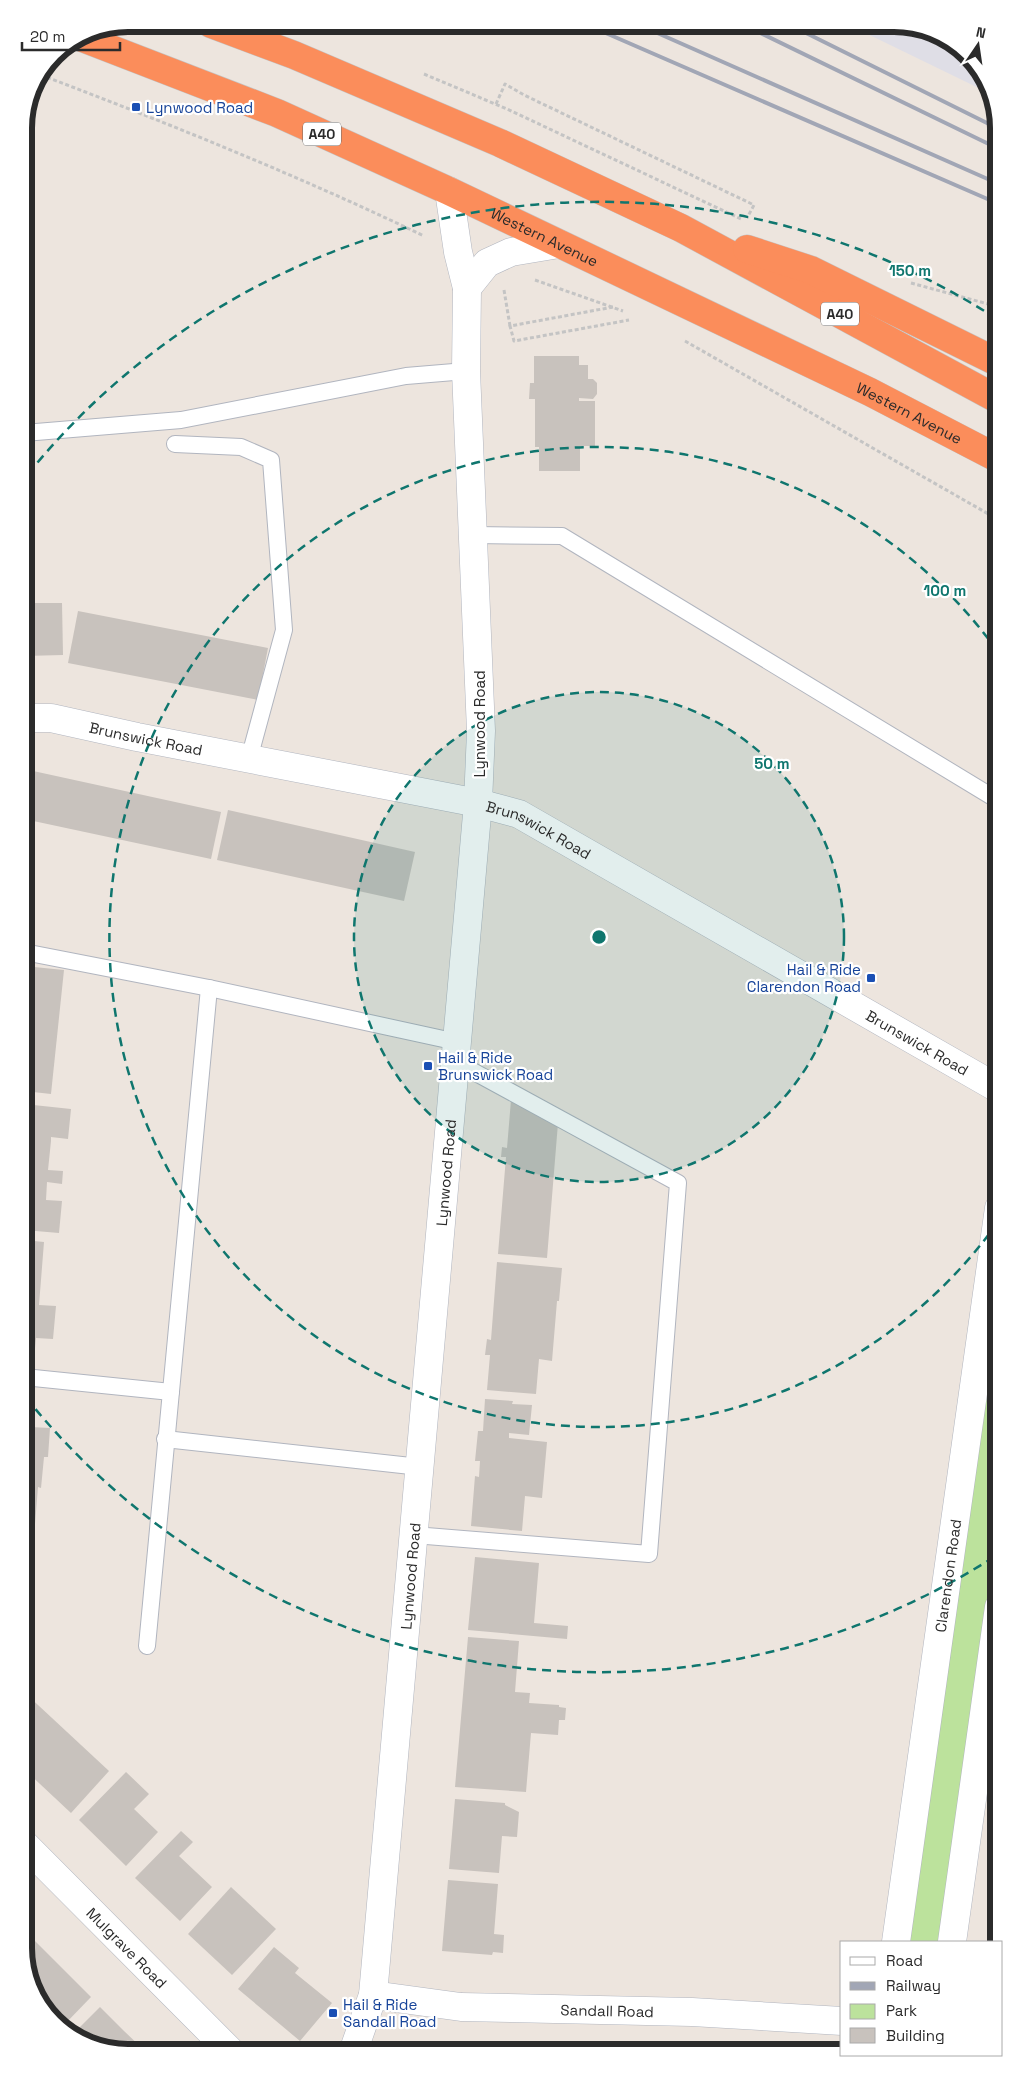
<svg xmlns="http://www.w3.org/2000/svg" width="1023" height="2076" font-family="'Space Grotesk',sans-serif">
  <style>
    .industrial { fill: #dfdee6 }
    .green { fill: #bce29c }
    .building { fill: #c8c2bd }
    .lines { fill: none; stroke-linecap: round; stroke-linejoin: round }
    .lane-casing { stroke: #b1b5bf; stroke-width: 18 }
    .street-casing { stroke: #b1b5bf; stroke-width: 29 }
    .secondary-casing { stroke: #b1b5bf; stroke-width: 29 }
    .highway-casing { stroke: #c4c4c4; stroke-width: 29 }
    .path { stroke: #c4c4c4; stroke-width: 3; stroke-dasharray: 4 2.5; stroke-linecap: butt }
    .lane { stroke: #fff; stroke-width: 16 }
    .street { stroke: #fff; stroke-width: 28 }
    .secondary { stroke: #fff; stroke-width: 28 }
    .highway { stroke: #fb8d5b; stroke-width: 28 }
    .rail { stroke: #a1a6b5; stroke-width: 4 }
    .ring { fill: none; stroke: #0f766e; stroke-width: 2.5; stroke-dasharray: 9 6 }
    .transit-dot { fill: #1a4fb4; stroke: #fff; stroke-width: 2 }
    .labels { text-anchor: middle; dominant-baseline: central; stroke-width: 4.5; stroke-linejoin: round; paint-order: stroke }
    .shield { fill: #fff; stroke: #6b6b6b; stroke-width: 1 }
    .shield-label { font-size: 14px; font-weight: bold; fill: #2b2b2b }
    .transit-label { font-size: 15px; fill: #164399; stroke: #fff; text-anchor: start }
    .street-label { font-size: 15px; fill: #2b2b2b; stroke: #fff }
    .rim { fill: none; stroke: #2b2b2b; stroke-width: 6 }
    .centre { fill: #0f766e; stroke: #fff; stroke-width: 2.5 }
    .ring-label { font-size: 15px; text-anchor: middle; font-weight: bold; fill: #0f766e; stroke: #fff; stroke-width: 4.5; stroke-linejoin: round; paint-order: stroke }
  </style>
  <rect width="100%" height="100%" fill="#ede5de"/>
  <polygon class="industrial" points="847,24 902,24 958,45 991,89 993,95"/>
  <polygon class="green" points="999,1300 999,1522 939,1942 910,1942"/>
  <g class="building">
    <polygon points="895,24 902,24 958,45 969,60"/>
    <polygon points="534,356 579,356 579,365 588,365 588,379 593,379 597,383 597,394 593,399 579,398 579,401 595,401 595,446 580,446 580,471 539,471 539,447 535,447 535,399 529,399 530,383 534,383"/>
    <polygon points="24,603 62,603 63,655 24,656"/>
    <polygon points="78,611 268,648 258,700 68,663"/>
    <polygon points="24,769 221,812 211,859 24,819"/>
    <polygon points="228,810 415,852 404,901 217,860"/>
    <polygon points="24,966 64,970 51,1094 24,1091"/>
    <polygon points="511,1100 558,1123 547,1258 498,1254 506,1157 501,1157 502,1147 507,1148"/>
    <polygon points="24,1104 71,1109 68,1139 51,1137 51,1141 48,1170 63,1171 62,1184 47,1182 46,1200 62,1201 59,1233 24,1230"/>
    <polygon points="24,1240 44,1242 39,1305 56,1306 53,1339 36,1338 33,1369 24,1369"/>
    <polygon points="497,1262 562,1268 559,1301 557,1301 552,1361 539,1359 536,1394 487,1390 490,1355 485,1355 487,1339 491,1340"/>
    <polygon points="24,1393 32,1394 30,1427 50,1428 48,1457 44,1457 41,1488 38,1487 35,1524 24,1523"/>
    <polygon points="485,1399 513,1401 512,1404 532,1405 529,1435 509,1433 509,1438 547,1442 542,1498 525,1496 522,1531 471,1526 475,1476 479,1477 480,1461 475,1461 478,1431 483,1431"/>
    <polygon points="24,1533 35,1534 32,1565 24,1564"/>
    <polygon points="475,1557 539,1563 534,1623 568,1626 567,1639 468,1630"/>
    <polygon points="24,1627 32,1628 28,1665 24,1664"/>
    <polygon points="468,1637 519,1641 515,1692 530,1693 529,1703 559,1705 559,1707 566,1708 565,1720 559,1720 558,1735 531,1733 526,1792 455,1787"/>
    <polygon points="24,1692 109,1771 71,1813 24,1769"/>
    <polygon points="126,1772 149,1794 134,1809 158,1832 126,1866 79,1820"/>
    <polygon points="455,1799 505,1803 505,1805 519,1812 517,1837 502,1836 499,1873 449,1869"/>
    <polygon points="181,1831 193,1842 179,1856 212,1887 180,1921 135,1878"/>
    <polygon points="448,1880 498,1884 494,1934 504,1935 503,1953 493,1952 492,1955 442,1951"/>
    <polygon points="231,1887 276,1929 232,1975 188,1934"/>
    <polygon points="24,1930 91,1997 63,2026 32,1987 24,1948"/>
    <polygon points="274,1947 299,1968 295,1973 332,2003 300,2041 238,1989"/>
    <polygon points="100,2007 124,2031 146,2052 122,2052 72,2035"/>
  </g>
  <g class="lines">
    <g class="lane-casing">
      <g id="lane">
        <polyline points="24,433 181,420 406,376 466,371"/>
        <polyline points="175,444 241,447 271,460 284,630 249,759"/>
        <polyline points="474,535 562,536 999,801"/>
        <polyline points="24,952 209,988 457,1042"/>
        <polyline points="24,1377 171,1392"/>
        <polyline points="165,1439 420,1467"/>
        <polyline points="414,1535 649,1554 678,1183 456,1062"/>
        <polyline points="147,1646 209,988"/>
      </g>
    </g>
    <g class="street-casing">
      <g id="street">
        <polyline points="467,288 487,263 511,252 559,244"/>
        <path id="s1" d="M 24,1844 L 231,2052"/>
        <path id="s2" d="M 896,1942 L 999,1208"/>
        <polyline points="952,1942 999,1607"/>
        <path id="s3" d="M 373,1995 L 461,2007 L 692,2012 L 842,2021"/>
        <path id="s4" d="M 353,2052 L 373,1995 L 478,803 L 481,731 L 466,371 L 467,288 L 458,252 L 449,191"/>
      </g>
    </g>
    <g class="secondary-casing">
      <g id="secondary">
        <path id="s5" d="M 24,718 L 51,718 L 137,737 L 478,803 L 519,814 L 999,1089"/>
      </g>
    </g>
    <g class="highway-casing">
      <g id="highway">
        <polyline points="211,24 294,55 500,143 681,228 999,400"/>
        <path id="s6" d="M 80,37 L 277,113 L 449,191 L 870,392 L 999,459"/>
        <polyline points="747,249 811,270 999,363"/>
      </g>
    </g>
    <g class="path">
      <polyline points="424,74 507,109 741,219"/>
      <path d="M 41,75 C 170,124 299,176 424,236"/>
      <polyline points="496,104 505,84 524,95 754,205 747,218"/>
      <polyline points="535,280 623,311"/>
      <polyline points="911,283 999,307"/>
      <polyline points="504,290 510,326"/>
      <polyline points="613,307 510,326 514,341 629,320"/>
      <polyline points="685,341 999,520"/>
    </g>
    <use href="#lane" class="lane"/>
    <use href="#street" class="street"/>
    <use href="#secondary" class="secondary"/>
    <use href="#highway" class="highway"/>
    <g class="rail">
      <polyline points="585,24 999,204"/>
      <polyline points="637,24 999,184"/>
      <polyline points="742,24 999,149"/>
      <polyline points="788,24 999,129"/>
    </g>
  </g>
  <circle cx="599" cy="937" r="245" fill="#0f766e" fill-opacity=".12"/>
  <g class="ring">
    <circle cx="599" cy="937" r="245"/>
    <path d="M998 1222A490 490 0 1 1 998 652"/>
    <path d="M994 1557A735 735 0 0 1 28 1400M28 474A735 735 0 0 1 994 317"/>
  </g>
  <g class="transit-dot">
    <rect x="131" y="102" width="10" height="10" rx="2.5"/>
    <rect x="866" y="973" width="10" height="10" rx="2.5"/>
    <rect x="423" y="1061" width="10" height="10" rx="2.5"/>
    <rect x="328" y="2008" width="10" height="10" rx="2.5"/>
  </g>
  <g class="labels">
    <g class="shield">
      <rect x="303" y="122.5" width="38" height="23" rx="4"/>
      <rect x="821" y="302.5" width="38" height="23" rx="4"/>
    </g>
    <g class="shield-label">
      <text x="322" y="134">A40</text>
      <text x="840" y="314">A40</text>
    </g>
    <g class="transit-label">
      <text x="146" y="107">Lynwood Road</text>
      <text x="861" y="969" text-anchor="end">Hail &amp; Ride<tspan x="861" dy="17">Clarendon Road</tspan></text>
      <text x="438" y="1057">Hail &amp; Ride<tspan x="438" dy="17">Brunswick Road</tspan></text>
      <text x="343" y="2004">Hail &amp; Ride<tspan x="343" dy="17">Sandall Road</tspan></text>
    </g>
    <g class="street-label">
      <text stroke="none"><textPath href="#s6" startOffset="506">Western Avenue</textPath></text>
      <text stroke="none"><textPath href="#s6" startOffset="911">Western Avenue</textPath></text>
      <text transform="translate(479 724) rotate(-90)">Lynwood Road</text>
      <text stroke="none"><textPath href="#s5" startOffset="124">Brunswick Road</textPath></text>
      <text stroke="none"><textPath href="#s5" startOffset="529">Brunswick Road</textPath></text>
      <text stroke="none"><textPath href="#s5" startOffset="964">Brunswick Road</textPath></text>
      <text stroke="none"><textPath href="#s4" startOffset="886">Lynwood Road</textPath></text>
      <text stroke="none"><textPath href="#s2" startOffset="370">Clarendon Road</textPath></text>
      <text stroke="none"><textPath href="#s4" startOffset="481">Lynwood Road</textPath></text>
      <text stroke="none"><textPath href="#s1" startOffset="146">Mulgrave Road</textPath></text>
      <text stroke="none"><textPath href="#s3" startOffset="235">Sandall Road</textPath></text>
    </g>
  </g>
  <path d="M0 0H1023V2076H0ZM128 32H894A96 96 0 0 1 990 128V1948A96 96 0 0 1 894 2044H128A96 96 0 0 1 32 1948V128A96 96 0 0 1 128 32Z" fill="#fff" fill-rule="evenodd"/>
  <path class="rim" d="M128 32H894A96 96 0 0 1 990 128V1948A96 96 0 0 1 894 2044H128A96 96 0 0 1 32 1948V128A96 96 0 0 1 128 32Z"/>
  <circle cx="599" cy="937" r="8" class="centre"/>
  <g class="ring-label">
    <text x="910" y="276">150 m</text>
    <text x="945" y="596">100 m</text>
    <text x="772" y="769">50 m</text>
  </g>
  <rect x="840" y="1941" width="162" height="115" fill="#ffffff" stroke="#aaaaaa"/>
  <rect x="850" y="1957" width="25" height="8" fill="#ffffff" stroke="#aaaaaa"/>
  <text x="886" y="1966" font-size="15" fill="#2b2b2b">Road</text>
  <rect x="850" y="1982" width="25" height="8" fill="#a1a6b5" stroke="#aaaaaa"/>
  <text x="886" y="1991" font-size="15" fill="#2b2b2b">Railway</text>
  <rect x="850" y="2004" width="25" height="15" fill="#bce29c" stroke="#aaaaaa"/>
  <text x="886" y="2016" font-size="15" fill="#2b2b2b">Park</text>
  <rect x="850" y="2028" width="25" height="15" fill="#c8c2bd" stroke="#aaaaaa"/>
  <text x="886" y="2041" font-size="15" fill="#2b2b2b">Building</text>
  <g transform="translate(978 45) rotate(13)" stroke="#ffffff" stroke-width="4" paint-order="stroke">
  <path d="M0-4L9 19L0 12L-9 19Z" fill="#2b2b2b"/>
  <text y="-8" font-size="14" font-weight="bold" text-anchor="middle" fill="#2b2b2b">N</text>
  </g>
  <path d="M22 42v8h98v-8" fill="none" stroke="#2b2b2b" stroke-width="2.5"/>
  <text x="30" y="42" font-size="15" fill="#2b2b2b" stroke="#ffffff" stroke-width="4" paint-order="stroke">20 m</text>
</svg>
